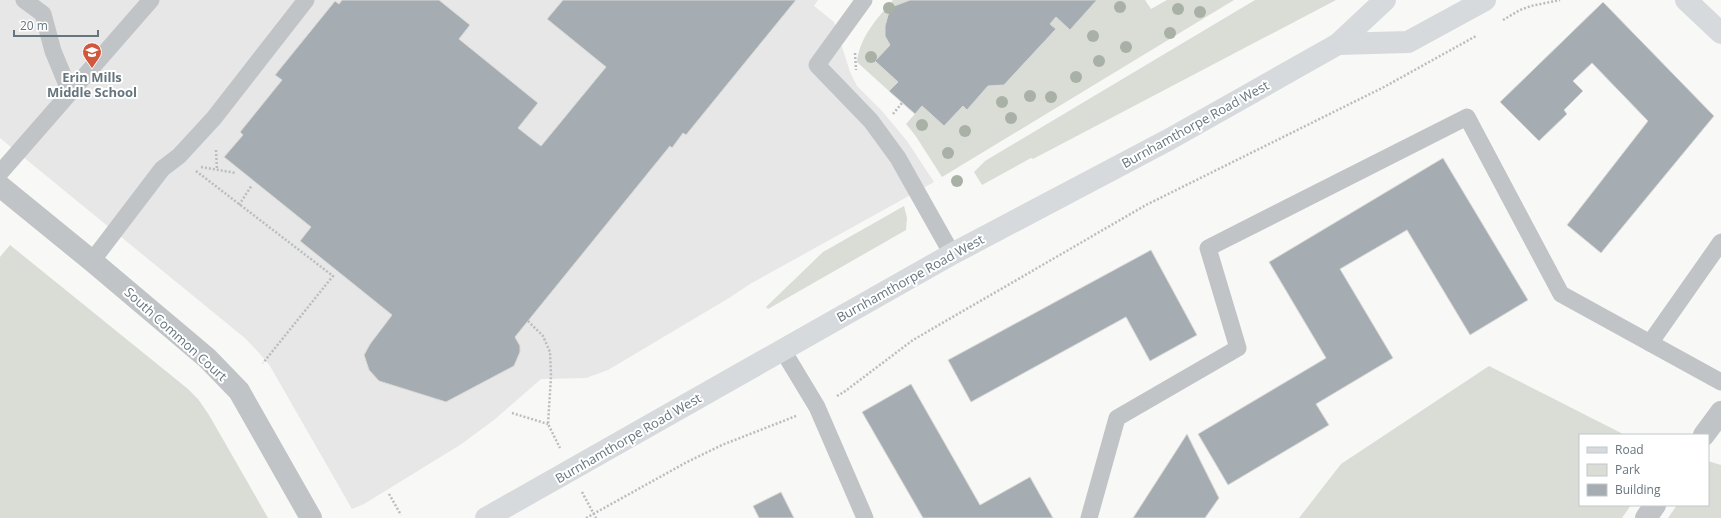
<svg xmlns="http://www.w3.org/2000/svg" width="1721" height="518" font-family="'Open Sans',sans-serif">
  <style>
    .built { fill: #e6e7e6 }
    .green { fill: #d9ddd6 }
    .building { fill: #a6adb2; stroke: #dadad8 }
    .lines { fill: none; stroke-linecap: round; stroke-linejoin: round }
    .path { stroke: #babdbf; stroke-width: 2.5; stroke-dasharray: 2 2; stroke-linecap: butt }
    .lane { stroke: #c0c4c7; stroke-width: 17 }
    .street { stroke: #c0c4c7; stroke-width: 22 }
    .secondary { stroke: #d6dadd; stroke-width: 22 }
    .tree { fill: #a9b1a6 }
    .labels { text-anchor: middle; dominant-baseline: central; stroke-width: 4; stroke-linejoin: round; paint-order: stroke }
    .poi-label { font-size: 13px; font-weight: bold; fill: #66757e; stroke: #fff }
    .street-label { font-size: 13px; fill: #66757e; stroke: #fff }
  </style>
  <rect width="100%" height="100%" fill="#f8f8f6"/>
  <polygon class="built" points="0,0 818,0 814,6 834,22 850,72 857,86 882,111 907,141 934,182 750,284 729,298 608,370 586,378 541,379 494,420 460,445 364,504 352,509 270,366 260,354 246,339 0,138"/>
  <g class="green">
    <path d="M 893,0 L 910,0 C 906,3 900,3 896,6 C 882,15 884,33 890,45 L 876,61 L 898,82 L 889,91 L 857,62 C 860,36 877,19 893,0 Z"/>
    <polygon points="1097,0 1145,0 1151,9 1167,0 1234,0 942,177 915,135 906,124 922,106 944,126 963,106 967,110 988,86 1004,85 1056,29 1050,24 1056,17 1070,29"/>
    <polygon points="1255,0 1336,0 1033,159 1031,158 982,185 974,172 985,161"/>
    <polygon points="904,206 907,218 906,230 768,309 766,307 823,252"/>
    <polygon points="10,245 188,389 198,399 209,415 268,518 0,518 0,257"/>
    <polygon points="1489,366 1625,435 1580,435 1580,505 1631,505 1622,518 1299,518 1341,464"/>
    <polygon points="1708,461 1721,465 1721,518 1668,518 1677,505 1708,505"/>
  </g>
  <g class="building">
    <polygon points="342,0 439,0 470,25 459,39 538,103 518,128 541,146 606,67 547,19 563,0 796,0 686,135 683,133 672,148 670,146 515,337 520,346 520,352 514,366 446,402 379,381 369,370 364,355 370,344 392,315 300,241 311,227 224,157 243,135 240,132 282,80 275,75 335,1 339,4"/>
    <polygon points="910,0 1097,0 1070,30 1056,17 1050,24 1056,29 1004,85 988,86 967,110 963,106 944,126 922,106 915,114 889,91 898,82 875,61 890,45 885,36 885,26 888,15 894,6"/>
    <polygon points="1603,2 1714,116 1601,253 1567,225 1648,121 1592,63 1573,81 1583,91 1564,110 1567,114 1539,141 1500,102"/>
    <polygon points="1443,158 1528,300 1470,335 1407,230 1340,269 1393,358 1316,404 1329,425 1228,485 1198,434 1326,358 1269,262"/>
    <polygon points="1151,250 1197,335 1150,361 1126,317 971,402 948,360"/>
    <polygon points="911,384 980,505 1030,477 1053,518 923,518 862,412"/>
    <polygon points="1187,434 1219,498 1205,518 1133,518"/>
    <polygon points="781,492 794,518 759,518 753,506"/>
  </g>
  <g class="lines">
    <g class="path">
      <polyline points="1503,20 1520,10 1531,6 1560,0"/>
      <polyline points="855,53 856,70"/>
      <polyline points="893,114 902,103"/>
      <polyline points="216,150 217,170"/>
      <polyline points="201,167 236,173"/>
      <polyline points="196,171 333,276 263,363"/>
      <polyline points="239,205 252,185"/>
      <polyline points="528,321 543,336 550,352 551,376 548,424 560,448"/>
      <polyline points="837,396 844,392 913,340 1146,205 1384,87 1476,36"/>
      <polyline points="512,413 548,424"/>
      <polyline points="582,492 596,518"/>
      <polyline points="389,494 401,515"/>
      <polyline points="586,518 687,462 722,445 796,416"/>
    </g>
    <g class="lane">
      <polyline points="24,0 43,14 53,51 70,92"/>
      <polyline points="864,0 817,65 871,121 898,158 952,254"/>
      <polyline points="0,173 151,0"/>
      <polyline points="92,261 162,169 179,156 214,118 306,0"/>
      <polyline points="1650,343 1721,242"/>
      <polyline points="782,349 817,407 865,518"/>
      <polyline points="1089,518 1117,418 1238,348 1208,248 1467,117 1561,294 1721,382"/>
    </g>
    <g class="street">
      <polyline points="0,186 92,261 207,358 239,391 311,518"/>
      <polyline points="1704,435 1721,412"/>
      <polyline points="1646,518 1655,505"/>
    </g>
    <g class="secondary">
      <polyline points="1686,0 1721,33"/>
      <polyline points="1338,44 1408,42 1485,0"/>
      <polyline points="486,518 952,254 1168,140 1338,44 1385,0"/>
    </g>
  </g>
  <g class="tree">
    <circle cx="1120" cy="7" r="6"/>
    <circle cx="889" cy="8" r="6"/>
    <circle cx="1178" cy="9" r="6"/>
    <circle cx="1200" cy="12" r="6"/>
    <circle cx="1170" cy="33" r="6"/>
    <circle cx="1093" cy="36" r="6"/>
    <circle cx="1126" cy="47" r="6"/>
    <circle cx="871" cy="57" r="6"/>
    <circle cx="1099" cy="61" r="6"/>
    <circle cx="1076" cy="77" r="6"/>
    <circle cx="1030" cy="96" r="6"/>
    <circle cx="1051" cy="97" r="6"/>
    <circle cx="1002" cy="102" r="6"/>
    <circle cx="1011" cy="118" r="6"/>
    <circle cx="922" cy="125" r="6"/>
    <circle cx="965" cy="131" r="6"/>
    <circle cx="948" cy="153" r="6"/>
    <circle cx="957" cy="181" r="6"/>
  </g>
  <defs>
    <g id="school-pin" transform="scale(1)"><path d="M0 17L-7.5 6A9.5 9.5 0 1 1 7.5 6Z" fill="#d2583d" stroke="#fff"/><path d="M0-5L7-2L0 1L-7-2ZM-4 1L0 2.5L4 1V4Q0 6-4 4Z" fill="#fff"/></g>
  </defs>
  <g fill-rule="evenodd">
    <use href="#school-pin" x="92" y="52"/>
  </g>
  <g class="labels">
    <g class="poi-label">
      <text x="92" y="77">Erin Mills<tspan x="92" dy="15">Middle School</tspan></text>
    </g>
    <g class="street-label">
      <text transform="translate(1195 124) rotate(-29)">Burnhamthorpe Road West</text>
      <text transform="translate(910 278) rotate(-29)">Burnhamthorpe Road West</text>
      <text transform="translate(176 334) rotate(42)">South Common Court</text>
      <text transform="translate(628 438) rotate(-30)">Burnhamthorpe Road West</text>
    </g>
  </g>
  <rect x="1579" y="434" width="130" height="72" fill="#ffffff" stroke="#c2c8cb"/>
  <rect x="1587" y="447" width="20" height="6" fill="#d6dadd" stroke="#c2c8cb"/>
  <text x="1615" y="454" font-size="12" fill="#66757e">Road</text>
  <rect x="1587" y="464" width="20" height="12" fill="#d9ddd6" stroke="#c2c8cb"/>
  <text x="1615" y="474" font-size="12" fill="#66757e">Park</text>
  <rect x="1587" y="484" width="20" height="12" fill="#a6adb2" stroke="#c2c8cb"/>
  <text x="1615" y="494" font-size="12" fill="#66757e">Building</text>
  <path d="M14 30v6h84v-6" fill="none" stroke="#66757e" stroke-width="2"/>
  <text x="20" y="30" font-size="12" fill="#66757e" stroke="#ffffff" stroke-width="3" paint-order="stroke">20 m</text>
</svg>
